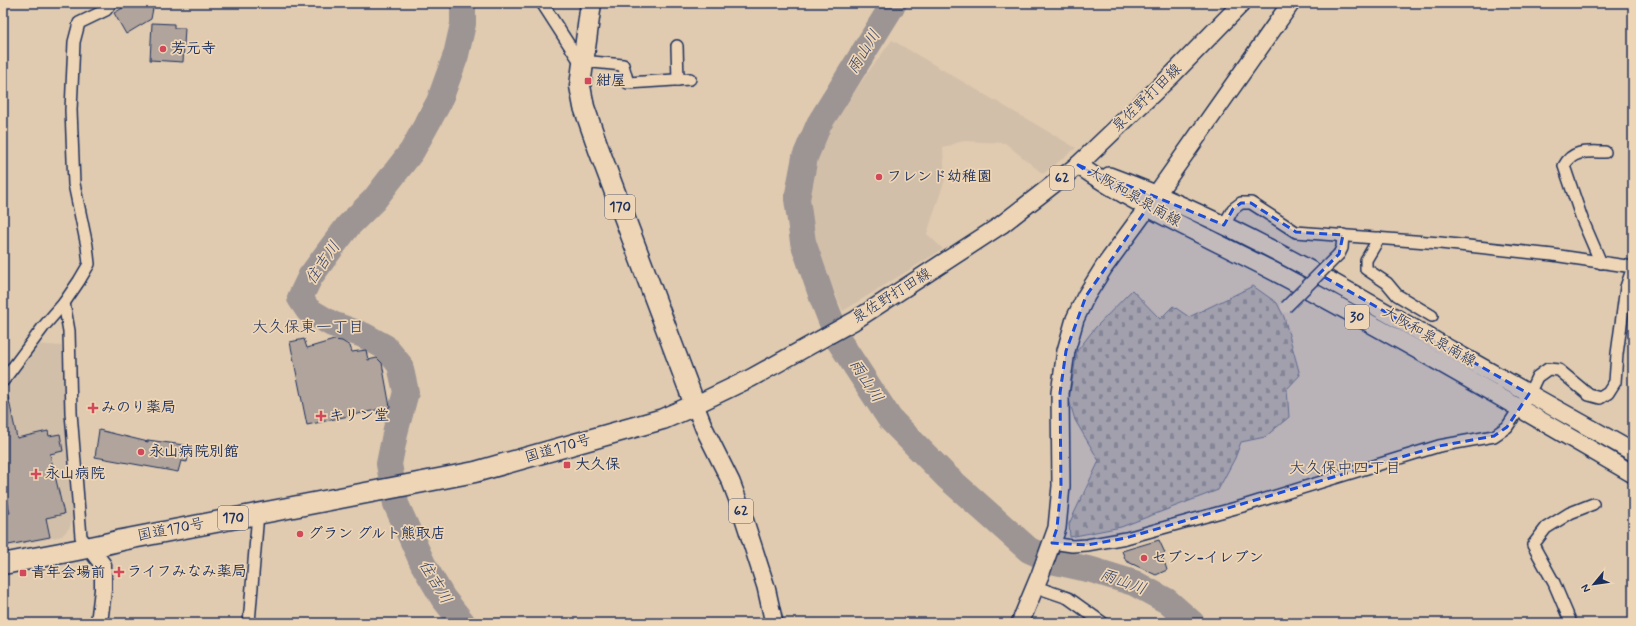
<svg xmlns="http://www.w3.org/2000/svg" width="1636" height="626" font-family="Mynerve,'Klee One',sans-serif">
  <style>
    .built { fill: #d2bfaa }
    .cemetery { fill: url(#cemetery-stones); stroke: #6f7280 }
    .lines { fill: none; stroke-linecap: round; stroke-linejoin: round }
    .river { stroke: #9d9594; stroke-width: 26 }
    .building { fill: #b0a49c; stroke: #1b2f5e }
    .street-casing { stroke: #1b2f5e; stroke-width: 14 }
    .secondary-casing { stroke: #1b2f5e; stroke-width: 19 }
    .primary-casing { stroke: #1b2f5e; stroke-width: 20 }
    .highway-casing { stroke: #1b2f5e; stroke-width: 23 }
    .street { stroke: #edd5b5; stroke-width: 11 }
    .secondary { stroke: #edd5b5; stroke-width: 16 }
    .primary { stroke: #edd5b5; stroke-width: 17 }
    .highway { stroke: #edd5b5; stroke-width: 20 }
    .street-bridge-casing { stroke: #1b2f5e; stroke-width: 14; stroke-linecap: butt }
    .street-bridge { stroke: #edd5b5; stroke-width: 11 }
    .marked { fill: #1d4ed8; fill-opacity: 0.2; stroke: #1d4ed8; stroke-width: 3; stroke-dasharray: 8 5; stroke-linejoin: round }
    .poi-dot { fill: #d1495b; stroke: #edd5b5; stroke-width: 1.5 }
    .labels { text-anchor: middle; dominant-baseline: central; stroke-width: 3.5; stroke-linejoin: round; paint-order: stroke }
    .shield { fill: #edd5b5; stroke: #5a6178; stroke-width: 1 }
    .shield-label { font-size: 14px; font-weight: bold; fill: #1b2f5e }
    .poi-label { font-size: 15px; font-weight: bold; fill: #1b2f5e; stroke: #edd5b5; text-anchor: start }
    .street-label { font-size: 15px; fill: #1b2f5e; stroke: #edd5b5 }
    .water-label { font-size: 16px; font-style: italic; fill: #354369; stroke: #edd5b5 }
    .neighbourhood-label { font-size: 16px; fill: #1b2f5e; stroke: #edd5b5 }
  </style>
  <defs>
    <pattern id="cemetery-stones" width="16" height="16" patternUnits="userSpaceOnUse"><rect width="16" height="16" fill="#c3b4a3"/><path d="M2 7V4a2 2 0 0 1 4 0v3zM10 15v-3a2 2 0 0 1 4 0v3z" fill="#9e9388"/></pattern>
  </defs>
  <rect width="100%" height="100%" fill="#e0cbb0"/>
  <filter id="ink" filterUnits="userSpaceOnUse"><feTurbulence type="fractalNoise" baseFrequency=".025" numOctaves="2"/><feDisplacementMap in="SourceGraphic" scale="8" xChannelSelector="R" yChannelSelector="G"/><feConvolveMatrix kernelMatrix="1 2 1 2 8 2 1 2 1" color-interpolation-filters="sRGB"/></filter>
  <g filter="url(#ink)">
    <g class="built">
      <polygon points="892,40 1076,148 1043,174 1005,143 962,141 943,148 945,179 927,234 943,249 843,311 813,245 809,193 818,153 849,98"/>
      <polygon points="35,344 62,346 72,517 70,527 62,536 3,548 3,387"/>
    </g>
    <polygon class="cemetery" points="1253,286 1277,303 1284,317 1300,375 1287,389 1289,417 1265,437 1241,442 1235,458 1218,490 1121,527 1070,537 1069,524 1099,461 1075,420 1069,400 1077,351 1095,328 1132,290 1160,319 1173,306 1189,317"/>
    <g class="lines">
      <g class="river">
        <polyline points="894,3 819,124 805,157 797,199 803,242 823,300 839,341 890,419 946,476 1029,550 1056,562 1092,570 1134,583 1167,601 1192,623"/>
        <polyline points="463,623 443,598 423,564 396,504 389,464 396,429 406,392 400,365 385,347 363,335 332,324 308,310 300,298 310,277 332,247 348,226 374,200 412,151 439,102 456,55 463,24 463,3"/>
      </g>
    </g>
    <g class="building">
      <polygon points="131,3 154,3 151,19 126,34 114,13"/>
      <polygon points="152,23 174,24 174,28 185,28 183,62 150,60"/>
      <polygon points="304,339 307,348 334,340 342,341 350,346 352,352 366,350 368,360 377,358 382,363 390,407 307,425 290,342"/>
      <polygon points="8,396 17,438 48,431 49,436 60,434 63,451 50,454 64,514 46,518 50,537 3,546 3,514 10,513 3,480 3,397"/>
      <polygon points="99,430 148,442 148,440 184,445 184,451 189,452 187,462 181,461 178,472 95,457"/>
      <polygon points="1159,540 1165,553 1162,555 1167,570 1156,575 1126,561 1122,551"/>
    </g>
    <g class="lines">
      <g class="street-casing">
        <g id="street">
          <polyline points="542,3 582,65"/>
          <polyline points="677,46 678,80"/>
          <polyline points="582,61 623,65 628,83 690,79"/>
          <polyline points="1379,238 1366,260 1366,269 1387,283 1397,295 1432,316"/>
          <polyline points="1339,254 1342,248 1343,235"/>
          <path d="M 1601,263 L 1582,219 L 1564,166 C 1573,149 1589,152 1605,152"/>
          <polyline points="64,303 69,331 71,413 81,537 90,548"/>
          <polyline points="3,381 44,326 64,303 79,281 89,264 87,246 74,184 71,110 74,42 79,23 106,10 111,3"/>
          <polyline points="1052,543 1072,546 1087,545 1126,538 1243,506 1439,446 1494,436 1507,427 1529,394 1537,377 1548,369 1559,370 1589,395 1600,398 1608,393 1615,382 1617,354 1626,287 1633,267 1553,255 1440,243 1296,232 1251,203 1241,203 1233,209 1224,225"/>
          <polyline points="1036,587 1068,598 1103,623"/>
          <polyline points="249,623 258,513"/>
          <polyline points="1571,623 1554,583 1533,545 1546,528 1570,513 1593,504"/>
        </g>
      </g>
      <g class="secondary-casing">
        <polyline id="secondary" points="90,548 103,565 103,590 99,623"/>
      </g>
      <g class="primary-casing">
        <g id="primary">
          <path d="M 1078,165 C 1143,211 1218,241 1288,279 C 1405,341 1519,408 1633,474"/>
          <path d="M 1109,176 C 1229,220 1341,286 1451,350 C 1511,384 1572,418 1633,452"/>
          <polyline points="1156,195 1291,3"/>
          <polyline points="774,623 766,587 739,503 731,482 704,428 695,405 751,378 854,321 1001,225 1078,165 1172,75 1242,3"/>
          <polyline points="1020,623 1040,575 1057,528 1061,486 1060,393 1066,351 1075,319 1086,296 1104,267 1148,207"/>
        </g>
      </g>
      <g class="highway-casing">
        <path id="highway" d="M 3,564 C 43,556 83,550 122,540 L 475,472 L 663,419 L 695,405 L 599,150 L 584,107 L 580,86 L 591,3"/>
      </g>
      <use href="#street" class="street"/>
      <use href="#secondary" class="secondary"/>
      <use href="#primary" class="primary"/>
      <use href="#highway" class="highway"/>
      <g class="street-bridge-casing">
        <polyline id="street-bridge" points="1286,307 1339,254"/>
      </g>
      <use href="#street-bridge" class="street-bridge"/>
    </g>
  </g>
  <path class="marked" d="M 1078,165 L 1224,225 L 1233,209 L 1241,203 L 1251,203 L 1296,232 L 1343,235 L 1339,254 L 1319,274 L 1529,394 L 1507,427 L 1494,436 L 1439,446 L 1126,538 L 1087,545 L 1052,543 L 1057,528 L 1061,486 L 1060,393 L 1066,351 L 1086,296 L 1148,207 L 1107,185 Z"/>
  <g class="poi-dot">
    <circle cx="163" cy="49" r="4"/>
    <rect x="584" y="77" width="8" height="8" rx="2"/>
    <circle cx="879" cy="177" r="4"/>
    <path d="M91 402h4v4h4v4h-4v4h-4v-4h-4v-4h4z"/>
    <path d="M319 410h4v4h4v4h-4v4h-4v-4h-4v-4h4z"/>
    <circle cx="141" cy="452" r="4"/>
    <rect x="563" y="461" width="8" height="8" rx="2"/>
    <path d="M34 468h4v4h4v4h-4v4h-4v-4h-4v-4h4z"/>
    <circle cx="300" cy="534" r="4"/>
    <circle cx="1144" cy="558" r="4"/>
    <path d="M117 566h4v4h4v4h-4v4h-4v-4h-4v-4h4z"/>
    <rect x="19" y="569" width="8" height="8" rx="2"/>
  </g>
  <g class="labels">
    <g class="shield">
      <rect x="1050" y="166" width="24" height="24" rx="3"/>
      <rect x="605" y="195" width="30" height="24" rx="3"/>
      <rect x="1345" y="305" width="24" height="24" rx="3"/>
      <rect x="729" y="499" width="24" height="24" rx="3"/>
      <rect x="218" y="506" width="30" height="24" rx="3"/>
    </g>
    <g class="shield-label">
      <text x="1062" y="178">62</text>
      <text x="620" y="207">170</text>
      <text x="1357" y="317">30</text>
      <text x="741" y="511">62</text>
      <text x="233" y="518">170</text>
    </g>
    <g class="poi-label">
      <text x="171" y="49">芳元寺</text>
      <text x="596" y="81">紺屋</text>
      <text x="887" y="177">フレンド幼稚園</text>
      <text x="101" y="408">みのり薬局</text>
      <text x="329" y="416">キリン堂</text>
      <text x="149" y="452">永山病院別館</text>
      <text x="575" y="465">大久保</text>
      <text x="45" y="474">永山病院</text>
      <text x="308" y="534">グラン グルト熊取店</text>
      <text x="1152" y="558">セブン-イレブン</text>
      <text x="127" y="572">ライフみなみ薬局</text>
      <text x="31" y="573">青年会場前</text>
    </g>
    <g class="street-label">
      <text transform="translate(1147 98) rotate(-44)">泉佐野打田線</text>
      <text transform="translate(1134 197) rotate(30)">大阪和泉泉南線</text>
      <text transform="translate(892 296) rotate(-32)">泉佐野打田線</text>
      <text transform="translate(1429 337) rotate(30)">大阪和泉泉南線</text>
      <text transform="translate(558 449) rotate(-16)">国道170号</text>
      <text transform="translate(171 530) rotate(-11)">国道170号</text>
    </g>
    <g class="water-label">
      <text transform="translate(864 52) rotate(-58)">雨山川</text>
      <text transform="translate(323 263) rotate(-55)">住吉川</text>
      <text transform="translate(866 381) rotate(57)">雨山川</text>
      <text transform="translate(435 582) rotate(59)">住吉川</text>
      <text transform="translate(1123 582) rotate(20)">雨山川</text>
    </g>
    <g class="neighbourhood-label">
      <text x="308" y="327">大久保東一丁目</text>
      <text x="1345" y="468">大久保中四丁目</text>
    </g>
  </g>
  <rect width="1636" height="626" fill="none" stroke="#edd5b5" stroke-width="16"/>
  <rect x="8" y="8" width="1620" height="610" fill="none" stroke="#1b2f5e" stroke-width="1.5" filter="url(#ink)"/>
  <g transform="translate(1594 584) rotate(241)" stroke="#edd5b5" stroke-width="3" paint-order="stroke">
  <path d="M0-3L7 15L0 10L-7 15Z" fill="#1b2f5e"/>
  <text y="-6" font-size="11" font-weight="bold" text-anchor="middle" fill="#1b2f5e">N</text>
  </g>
</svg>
